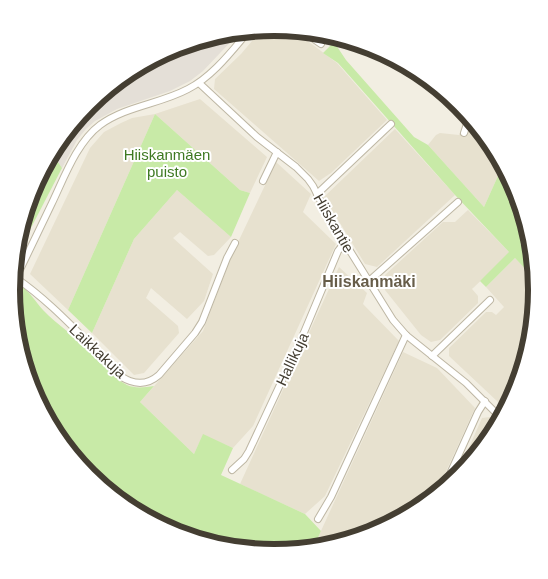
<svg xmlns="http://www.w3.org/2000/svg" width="548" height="579" font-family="Arial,sans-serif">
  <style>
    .residential { fill: #e7e1cf }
    .industrial { fill: #e4dfd7 }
    .green { fill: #c8eaa7 }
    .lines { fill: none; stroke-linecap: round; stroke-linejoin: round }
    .minor-casing { stroke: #beb7a4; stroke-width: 8 }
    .minor { stroke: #fff; stroke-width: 6 }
    .labels { text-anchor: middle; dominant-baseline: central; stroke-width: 4; stroke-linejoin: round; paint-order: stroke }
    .park-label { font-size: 15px; fill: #3e7922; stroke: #fff }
    .street-label { font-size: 15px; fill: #443e32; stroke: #fff }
    .neighbourhood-label { font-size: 16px; font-weight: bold; fill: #675d49; stroke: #fff }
    .rim { fill: none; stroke: #443e32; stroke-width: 6 }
  </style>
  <rect width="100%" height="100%" fill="#f2eee2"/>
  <g class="residential">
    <polygon points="274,27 293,30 337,63 387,120 331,173 319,181 214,89 215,79 241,54 262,29"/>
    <polygon points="200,99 267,157 250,193 240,190 155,114 68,310 30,274 90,148 104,132 121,123 132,118 155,114"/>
    <polygon points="467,114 502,167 484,207 428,145 436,135 440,133 459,135"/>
    <polygon points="395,129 455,195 377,267 365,264 324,197"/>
    <polygon points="276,162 311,194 303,212 336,244 253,426 233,448 203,435 194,454 140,402 203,331 231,257"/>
    <polygon points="177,190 231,237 214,255 208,256 180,232 173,238 213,274 204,301 187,319 151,288 146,298 178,326 179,333 144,373 134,375 92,333 134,239"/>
    <polygon points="468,210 510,253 472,289 478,296 478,303 440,340 431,342 421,335 385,290 385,275 443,222 455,222"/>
    <polygon points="515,258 534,278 537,289 517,390 509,402 498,402 449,356 449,348 486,312 492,312 496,315 504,307 486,287"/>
    <polygon points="339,267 367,293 363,304 399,341 325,496 305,514 240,484"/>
    <polygon points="403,352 437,368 475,408 437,491 374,532 315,544"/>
    <polygon points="490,417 495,422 460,475 455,479 482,418"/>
  </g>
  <polygon class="industrial" points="238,34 203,71 190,81 170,91 117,109 95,121 86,129 77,140 62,168 54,156 88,104 174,47"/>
  <g class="green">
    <polygon points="334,42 346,60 414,137 428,145 484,207 502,167 517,189 526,238 520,244 530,253 534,278 515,258 486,287 480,281 509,252 455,195 338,63 323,53"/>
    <polygon points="155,114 240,190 250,193 231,237 177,190 134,239 92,333 68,310"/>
    <polygon points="54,156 62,168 19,251 31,189"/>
    <path d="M 20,285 C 31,293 35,301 43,310 C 58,326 76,336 90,351 C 102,362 113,378 127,385 C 136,389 145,387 154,386 L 140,402 L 194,454 L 203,434 L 233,448 L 221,475 L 305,514 L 321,531 L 315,544 L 274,552 L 173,532 L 88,475 L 31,390 L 13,296 Z"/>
  </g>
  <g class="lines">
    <g class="minor-casing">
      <g id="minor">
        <polyline points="305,33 321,44"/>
        <polyline points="199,83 257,137 296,167 308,179 313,186 327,214 393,320 406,335 466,383 499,416"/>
        <polyline points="464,133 469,118"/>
        <polyline points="263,181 277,152"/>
        <polyline points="317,194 391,124"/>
        <path d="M 16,278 C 45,298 69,323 94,348 C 104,359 115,376 130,381 C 141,385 151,382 159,375 L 195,333 L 202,322 L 227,258 L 235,243"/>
        <polyline points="369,281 458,202"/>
        <path d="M 12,284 L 16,278 C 28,253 40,228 52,203 C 64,178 77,142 100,125 C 126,106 160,104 188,89 C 212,77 231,52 248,32"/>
        <polyline points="432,356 490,300"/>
        <polyline points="232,470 244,459 249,451 300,342 338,251 345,242"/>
        <polyline points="445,485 478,412 485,401"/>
        <polyline points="318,519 331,497 406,335"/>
      </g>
    </g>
    <use href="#minor" class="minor"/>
  </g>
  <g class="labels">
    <g class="park-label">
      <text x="167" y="154">Hiiskanmäen<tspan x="167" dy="17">puisto</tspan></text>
    </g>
    <g class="street-label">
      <text transform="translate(334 223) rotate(60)">Hiiskantie</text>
      <text transform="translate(98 351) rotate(43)">Laikkakuja</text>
      <text transform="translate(292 359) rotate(-65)">Hallikuja</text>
    </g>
    <g class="neighbourhood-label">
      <text x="369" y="281">Hiiskanmäki</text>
    </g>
  </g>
  <path d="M0 0H548V579H0ZM20 290a254 254 0 1 1 508 0a254 254 0 1 1-508 0Z" fill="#fff" fill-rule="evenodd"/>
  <path class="rim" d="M20 290a254 254 0 1 1 508 0a254 254 0 1 1-508 0Z"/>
</svg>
